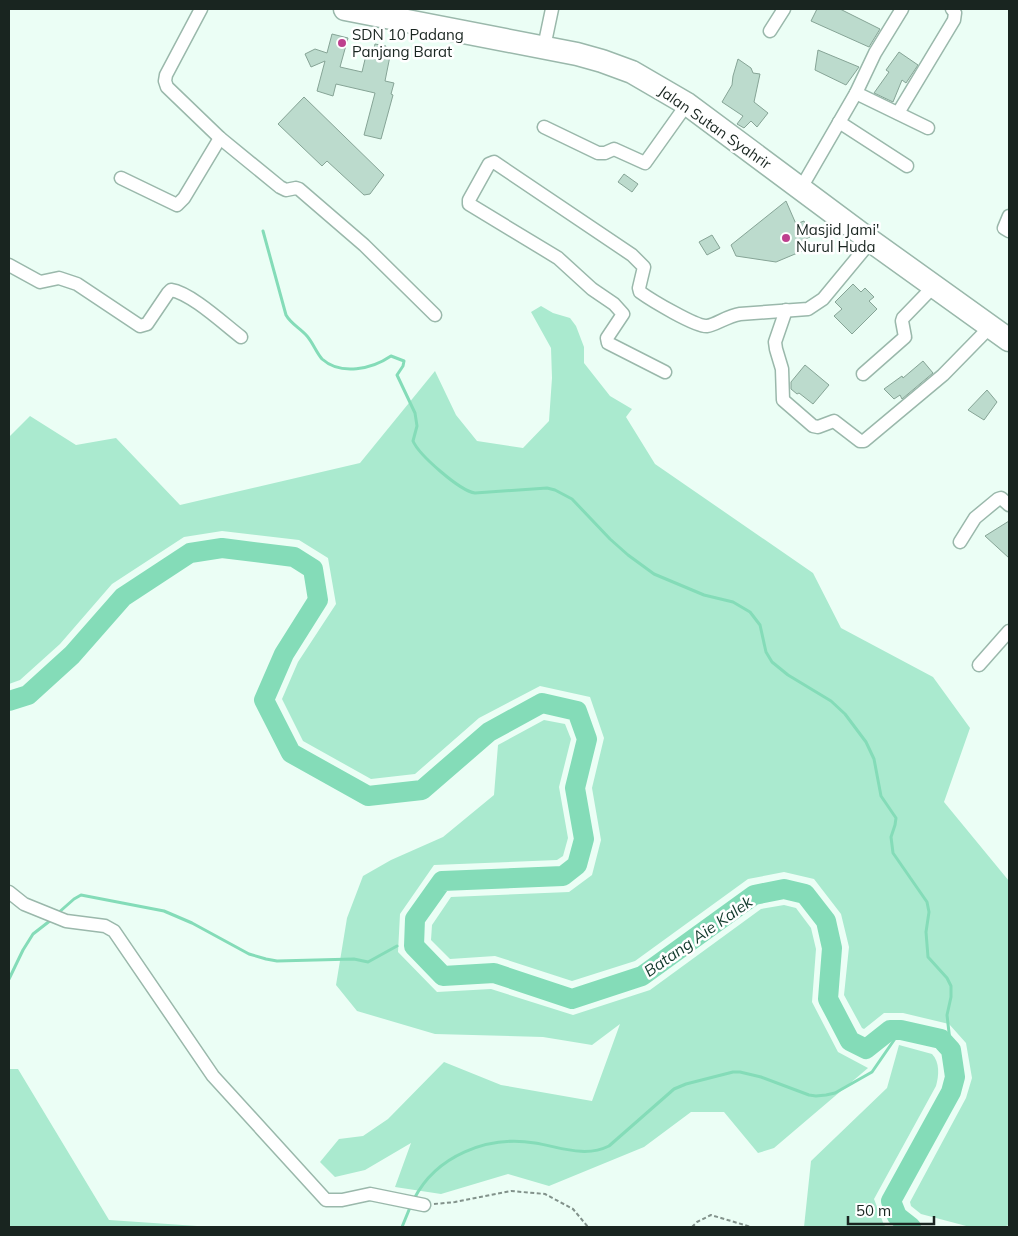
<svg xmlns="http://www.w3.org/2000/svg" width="1018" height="1236" font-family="Mulish,sans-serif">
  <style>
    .green { fill: #aaeacf }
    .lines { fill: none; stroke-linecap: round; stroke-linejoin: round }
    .stream { stroke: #84dcb8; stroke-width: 3 }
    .river { stroke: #84dcb8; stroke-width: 20 }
    .building { fill: #bcdbcd; stroke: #86a496 }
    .street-casing { stroke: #9ab8ab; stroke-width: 15 }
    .highway-casing { stroke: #9ab8ab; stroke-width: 25 }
    .path { stroke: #82928b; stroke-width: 2; stroke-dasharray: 4 2.5; stroke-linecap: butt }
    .street { stroke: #fff; stroke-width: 12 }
    .highway { stroke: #fff; stroke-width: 22 }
    .poi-dot { fill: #be408e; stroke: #fff; stroke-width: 2 }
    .labels { text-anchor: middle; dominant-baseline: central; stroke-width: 5; stroke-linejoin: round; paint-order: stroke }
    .poi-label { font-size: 15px; fill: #192520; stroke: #fff; text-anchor: start }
    .street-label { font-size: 15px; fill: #192520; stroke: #fff }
    .water-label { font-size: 16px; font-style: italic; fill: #11392b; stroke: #fff }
  </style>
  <rect width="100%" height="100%" fill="#ebfef5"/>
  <g class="green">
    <polygon points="541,306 553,313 570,318 576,326 584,347 584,363 610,396 632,409 626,417 655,464 813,573 841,628 933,677 970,728 944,802 1009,881 1009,1225 1003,1227 970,1227 921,1214 911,1206 910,1202 966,1098 972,1078 966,1043 949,1024 903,1013 884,1013 864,1029 862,1028 844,995 849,947 841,914 814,879 784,872 748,879 635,961 572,981 495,956 450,959 431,940 432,925 451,897 569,892 592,875 601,840 592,788 604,738 590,697 540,686 479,718 415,774 371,779 303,741 282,699 298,662 336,604 328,558 299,540 222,531 184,537 112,584 60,644 20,680 9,684 9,437 30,416 76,445 116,438 180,505 360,463 435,371 456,415 477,441 523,448 549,421 552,378 551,348 531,312"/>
    <polygon points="544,720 565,724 571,739 559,787 568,838 563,856 557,860 434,865 400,914 398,952 437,992 491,989 573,1015 650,990 761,909 784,905 796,908 811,928 816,949 812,1002 838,1052 868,1068 774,1148 758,1153 724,1112 691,1112 644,1147 549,1186 508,1174 441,1194 395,1187 411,1143 365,1170 335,1177 320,1162 339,1139 363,1136 388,1119 444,1062 501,1085 592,1101 620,1024 592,1045 543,1037 435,1034 357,1011 336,985 347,918 363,876 391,860 443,837 494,795 498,745"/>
    <path d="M 899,1045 L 932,1054 C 940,1062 939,1076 936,1086 L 874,1199 L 884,1225 L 887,1227 L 804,1227 L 811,1161 L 887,1088 Z"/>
    <polygon points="9,1069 18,1069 109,1220 212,1227 9,1227"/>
  </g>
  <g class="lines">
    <g class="stream">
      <path d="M 263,231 L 286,315 C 291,324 300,328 307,336 C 313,343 316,352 322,359 C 341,376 372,369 391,356 L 404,361 L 403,366 L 397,375 L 415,413 L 417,426 L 413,441 C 419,455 460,491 475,493 L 547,488 L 555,490 L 572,499 L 610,539 L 628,555 L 654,574 L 704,595 L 733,602 L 750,612 L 760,625 L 766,652 L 772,662 L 788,675 L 831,701 L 845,714 L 866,742 L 874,759 L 881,796 L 896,818 L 895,825 L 891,837 L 893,853 L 927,902 L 929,912 L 926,932 L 928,957 L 947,978 L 951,986 L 951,997 L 947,1015 L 951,1050"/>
      <polyline points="57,914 74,899 81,895 164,911 192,923 249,954 266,959 277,961 354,959 368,962 397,946"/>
      <polyline points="9,979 23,950 33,934 51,920"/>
      <path d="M 414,1199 C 436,1156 487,1135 535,1143 C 560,1147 585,1158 609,1146 L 674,1089 L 686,1084 L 733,1072 L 740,1072 L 761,1077 L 809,1095 L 816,1096 L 826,1095 L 835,1093 L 872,1072 L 901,1030"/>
      <polyline points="402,1227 411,1205"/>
    </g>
    <polyline class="river" points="9,701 28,695 72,655 123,597 190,553 222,548 294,557 313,569 318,600 284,654 264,700 291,753 368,796 422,790 489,732 542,703 577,711 587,739 575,788 584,839 577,865 563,876 442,881 415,919 414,946 443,976 494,973 572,999 642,976 754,895 784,889 805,894 826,921 832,948 828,999 850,1041 866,1049 890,1030 901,1030 941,1039 951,1050 955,1077 951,1092 891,1201 897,1216 911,1227"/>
  </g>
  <g class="building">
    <polygon points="817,9 840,9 880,29 869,47 811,21"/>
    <polygon points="332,34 348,38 340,67 362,72 367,51 373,53 375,44 386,46 384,54 390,56 385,81 394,83 391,94 393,95 381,139 364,135 375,93 336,84 333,96 317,91 325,61 311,67 305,54 315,49 327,53"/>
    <polygon points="818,50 859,67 846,85 815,70"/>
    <polygon points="899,52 918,65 906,83 902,80 893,102 874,93 889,72 886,70"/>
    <polygon points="738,59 751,68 753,73 760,74 754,102 768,113 757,127 751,121 744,128 737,124 743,116 722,102 732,85 733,76"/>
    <polygon points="304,97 384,175 370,194 364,195 327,161 322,166 278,124"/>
    <polygon points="624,174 638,184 632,192 618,182"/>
    <polygon points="786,201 796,224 804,221 810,237 803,240 807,249 776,262 736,256 731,245"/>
    <polygon points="712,235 720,248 707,255 699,242"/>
    <polygon points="853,284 861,292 865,288 874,297 869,301 877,309 852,334 834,316 842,309 835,302"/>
    <polygon points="923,361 933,373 902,399 900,395 894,399 884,389 902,376 903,378"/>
    <polygon points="805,365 829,385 813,404 799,393 797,394 791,389 791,382"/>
    <polygon points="987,390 997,402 984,420 968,410"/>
    <polygon points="1009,521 1009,558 985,536"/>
  </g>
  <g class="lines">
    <g class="street-casing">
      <g id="street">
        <polyline points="201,9 166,75 165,81 167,87 220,138 280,187 286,190 296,188 299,189 364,245 435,315"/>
        <polyline points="770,31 784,9"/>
        <polyline points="544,47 552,9"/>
        <polyline points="856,93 928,128"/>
        <polyline points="898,113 954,20 955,13 952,9"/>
        <polyline points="839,122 907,166"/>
        <polyline points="544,127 598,153 605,153 614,149 645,163 687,104"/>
        <polyline points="121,178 177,205 184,198 220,138"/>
        <polyline points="801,188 856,93 875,53 902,9"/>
        <polyline points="1009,216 1004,228 1009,231"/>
        <path d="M 9,265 L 40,282 L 59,278 L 77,284 L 140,326 L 147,324 L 168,293 L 171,290 C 191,293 224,324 241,337"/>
        <polyline points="786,310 775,342 776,349 782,369 783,400 813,426 818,427 834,421 860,441 864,441 943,375 990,327"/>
        <path d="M 665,372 L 608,343 L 607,338 L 623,314 L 614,304 L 592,289 L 558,258 L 469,204 L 469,200 L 489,164 L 494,162 L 632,255 L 644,267 L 639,288 L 640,292 C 651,300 696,327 707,326 C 716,325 727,316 740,314 L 808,309 L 823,299 L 871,241"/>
        <polyline points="863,374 905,337 902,321 903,318 934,286"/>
        <polyline points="960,542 975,518 998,499 1001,498 1009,505"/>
        <polyline points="979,665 1009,631"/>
        <polyline points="9,892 24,904 66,921 105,926 114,931 213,1076 326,1200 342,1200 370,1194 424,1205"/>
      </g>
    </g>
    <g class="highway-casing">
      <polyline id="highway" points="345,9 577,54 602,61 632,72 687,104 871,241 1009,340"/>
    </g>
    <g class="path">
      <polyline points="434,1204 455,1202 511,1191 545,1194 573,1209 588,1227"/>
      <polyline points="692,1227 697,1222 711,1215 751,1227"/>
    </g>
    <use href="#street" class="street"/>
    <use href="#highway" class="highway"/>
  </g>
  <g class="poi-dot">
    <circle cx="342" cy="43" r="5"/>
    <circle cx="786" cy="238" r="5"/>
  </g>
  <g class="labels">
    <g class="poi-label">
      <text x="352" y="34">SDN 10 Padang<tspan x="352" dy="17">Panjang Barat</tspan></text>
      <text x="796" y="229">Masjid Jami'<tspan x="796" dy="17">Nurul Huda</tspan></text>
    </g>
    <g class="street-label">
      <text transform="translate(715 127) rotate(35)">Jalan Sutan Syahrir</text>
    </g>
    <g class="water-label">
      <text transform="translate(698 936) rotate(-35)">Batang Aie Kalek</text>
    </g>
  </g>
  <rect width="1018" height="1236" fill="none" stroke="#192520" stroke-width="20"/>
  <path d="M848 1216v8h86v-8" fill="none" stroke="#192520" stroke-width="2.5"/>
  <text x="856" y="1216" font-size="15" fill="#192520" stroke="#ffffff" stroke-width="4" paint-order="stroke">50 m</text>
</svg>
